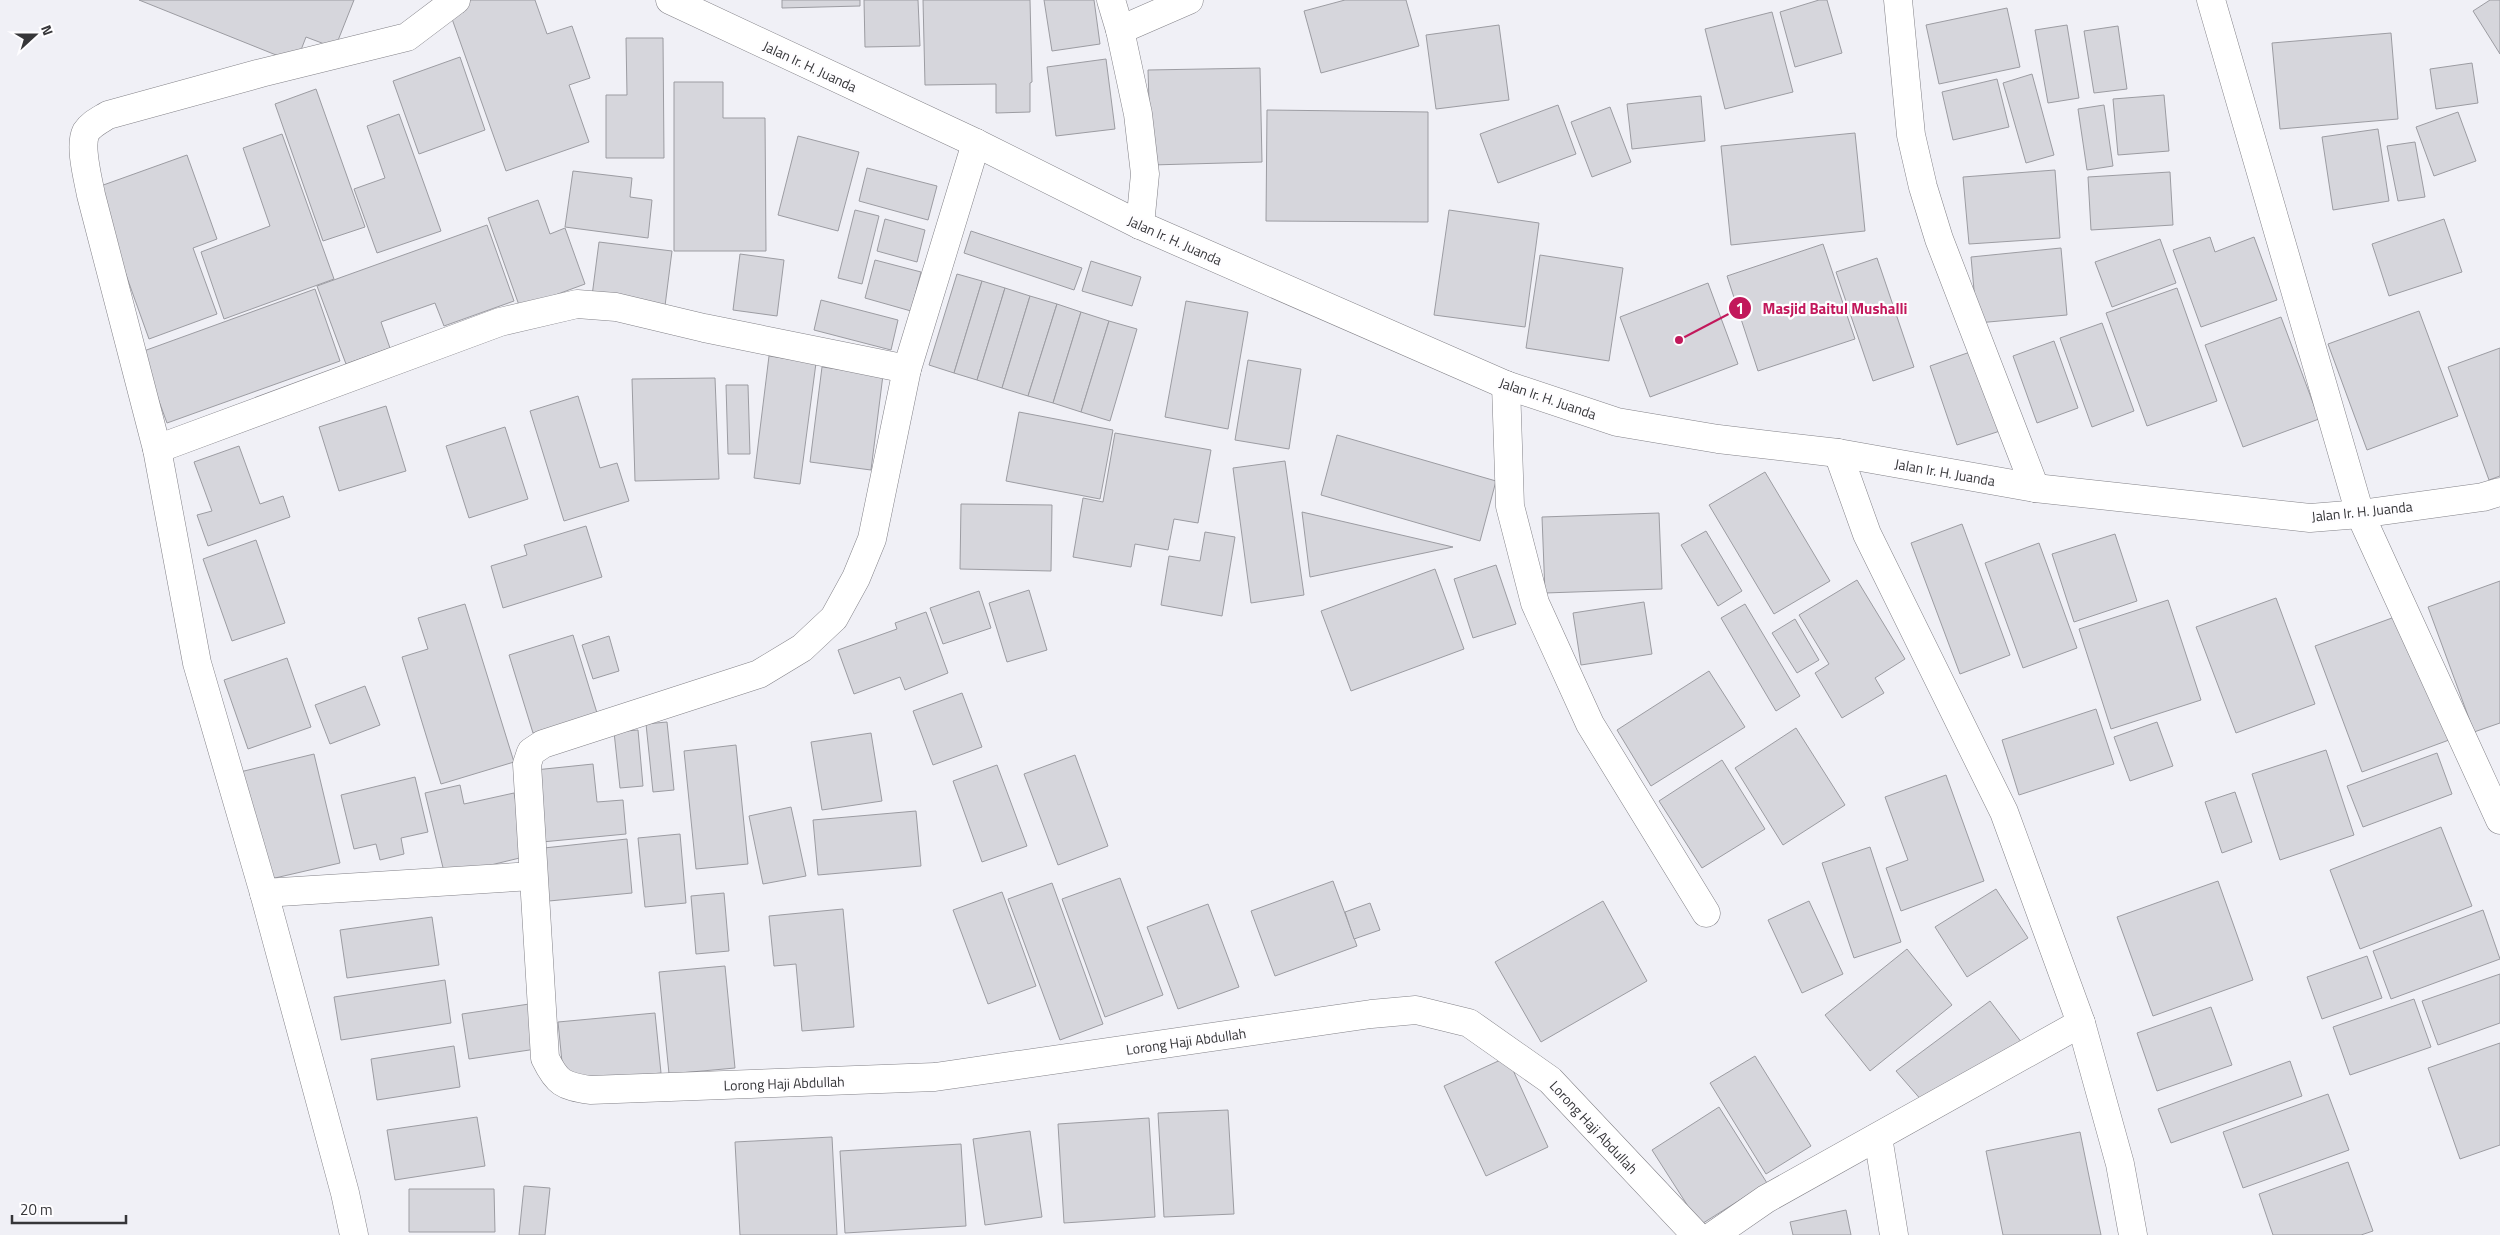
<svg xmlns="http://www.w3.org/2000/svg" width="2500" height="1235" font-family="'Titillium Web',sans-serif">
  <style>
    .building { fill: #d6d6dc; stroke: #9c9ca2 }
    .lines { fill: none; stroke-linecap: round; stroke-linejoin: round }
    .street-casing { stroke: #838288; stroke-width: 29 }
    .secondary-casing { stroke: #838288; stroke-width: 29 }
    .street { stroke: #fff; stroke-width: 28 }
    .secondary { stroke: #fff; stroke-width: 28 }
    .labels { text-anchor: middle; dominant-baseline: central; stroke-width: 4.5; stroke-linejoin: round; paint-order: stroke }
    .street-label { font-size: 14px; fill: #363639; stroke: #fefdff }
    .leader { fill: none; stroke: #c2185b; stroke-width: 2 }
    .callout-dot { fill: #c2185b; stroke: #fefdff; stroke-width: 2 }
    .mark-label { font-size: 15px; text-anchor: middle; font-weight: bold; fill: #fff }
    .callout-label { font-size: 15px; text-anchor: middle; font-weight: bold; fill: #c2185b; stroke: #fefdff; stroke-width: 4.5; stroke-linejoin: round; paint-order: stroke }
  </style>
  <rect width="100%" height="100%" fill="#f0f0f6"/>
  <g class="building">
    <polygon points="139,0 354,0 335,48 306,37 296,63"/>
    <polygon points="459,0 535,0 547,34 572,26 590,78 569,85 589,142 506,171 451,16 464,12"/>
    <polygon points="782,0 860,0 860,6 782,8"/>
    <polygon points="864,0 918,0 920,46 865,47"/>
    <polygon points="923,0 1030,0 1032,82 1030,83 1030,112 996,113 996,84 925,85"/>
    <polygon points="1044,0 1094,0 1100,44 1052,51"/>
    <polygon points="1345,0 1406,0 1419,46 1321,73 1304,11"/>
    <polygon points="1819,0 1827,0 1842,53 1795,67 1780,12"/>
    <polygon points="2490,0 2500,0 2500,54 2473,11"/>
    <polygon points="2007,8 2020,67 1939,84 1926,25"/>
    <polygon points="1772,12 1793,92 1725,109 1705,29"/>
    <polygon points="1499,25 1509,100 1436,109 1426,35"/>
    <polygon points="2067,25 2079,98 2048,103 2035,30"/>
    <polygon points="2118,26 2127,89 2094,93 2084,31"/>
    <polygon points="2391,33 2398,119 2280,129 2272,43"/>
    <polygon points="626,38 663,38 664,158 606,158 606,95 627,95"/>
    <polygon points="460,57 485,130 419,154 393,81"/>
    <polygon points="1106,59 1115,129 1056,136 1047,67"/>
    <polygon points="2472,63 2478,103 2436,109 2430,69"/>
    <polygon points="1260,68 1262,162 1151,165 1148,70"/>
    <polygon points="2032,74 2054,155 2026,163 2003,83"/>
    <polygon points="1997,79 2009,127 1953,140 1942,92"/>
    <polygon points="674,82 723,82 723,118 765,118 766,251 674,251"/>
    <polygon points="316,89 365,227 323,241 275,104"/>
    <polygon points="2164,95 2169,151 2118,155 2113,99"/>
    <polygon points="1701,96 1705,141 1632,149 1627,104"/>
    <polygon points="1558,105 1576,154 1498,183 1480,134"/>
    <polygon points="2104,105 2113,166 2087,170 2078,109"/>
    <polygon points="1610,107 1631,162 1592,177 1571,122"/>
    <polygon points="1267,110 1428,112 1428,222 1266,221"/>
    <polygon points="2458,112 2476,161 2434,176 2416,127"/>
    <polygon points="399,114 441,231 377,253 354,189 385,178 367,126"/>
    <polygon points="2378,129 2389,201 2333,210 2322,137"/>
    <polygon points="1855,133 1865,231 1731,245 1721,146"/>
    <polygon points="282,134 334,279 224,319 201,252 270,226 243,148"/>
    <polygon points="798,136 859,152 838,231 778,215"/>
    <polygon points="2415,142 2425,197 2398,201 2387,146"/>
    <polygon points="187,155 217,239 193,248 217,314 149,339 95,188"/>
    <polygon points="867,168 937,186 928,220 859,201"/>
    <polygon points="2055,170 2060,238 1969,244 1963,177"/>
    <polygon points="573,171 632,178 630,197 652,200 648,238 565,227"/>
    <polygon points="2170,172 2173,225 2091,230 2088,177"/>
    <polygon points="538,200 550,234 565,228 585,284 520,308 488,218"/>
    <polygon points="855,210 879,216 862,284 838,278"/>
    <polygon points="1449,210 1539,223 1525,327 1434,315"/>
    <polygon points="885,219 925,230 917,262 877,251"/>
    <polygon points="2444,219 2462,272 2389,296 2372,244"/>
    <polygon points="487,225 514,301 444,326 435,303 381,322 390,348 346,364 317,286"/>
    <polygon points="971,231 1082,268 1074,290 964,253"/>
    <polygon points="2210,237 2215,252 2254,237 2277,300 2201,327 2173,250"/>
    <polygon points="2160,239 2176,283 2112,307 2095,262"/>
    <polygon points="599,242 672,251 665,306 592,296"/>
    <polygon points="1823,244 1855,339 1758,371 1727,276"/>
    <polygon points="2061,248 2067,315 1977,323 1971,257"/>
    <polygon points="740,254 784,260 777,316 733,310"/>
    <polygon points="1540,255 1623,268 1609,361 1526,348"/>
    <polygon points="1877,258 1914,367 1873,381 1836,272"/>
    <polygon points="875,260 921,272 911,311 865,298"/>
    <polygon points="1091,261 1141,277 1132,306 1082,291"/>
    <polygon points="957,274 982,281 954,373 929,365"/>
    <polygon points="982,281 1005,288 977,380 954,373"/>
    <polygon points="1708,283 1738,364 1650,397 1620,317"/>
    <polygon points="1005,288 1030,296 1002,388 977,380"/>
    <polygon points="2177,288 2217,401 2147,426 2106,313"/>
    <polygon points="315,289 340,361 167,423 141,352"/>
    <polygon points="1030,296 1057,304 1028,396 1002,388"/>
    <polygon points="821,300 898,320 891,350 814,330"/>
    <polygon points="1186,301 1248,312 1228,429 1165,417"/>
    <polygon points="1057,304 1081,312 1053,403 1028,396"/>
    <polygon points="2419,311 2458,416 2367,450 2328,344"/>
    <polygon points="1081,312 1109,321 1081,412 1053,403"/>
    <polygon points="2281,317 2319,419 2243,447 2205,345"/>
    <polygon points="1109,321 1137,329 1110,421 1081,412"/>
    <polygon points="2102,323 2134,411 2092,427 2060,338"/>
    <polygon points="2054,341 2078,408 2037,423 2013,356"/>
    <polygon points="2500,348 2500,476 2489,480 2448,367"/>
    <polygon points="1973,351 2000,431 1957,445 1930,366"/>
    <polygon points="769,356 816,363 800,484 754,478"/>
    <polygon points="1248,360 1301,369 1289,449 1235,440"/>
    <polygon points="822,367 883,375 871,470 810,462"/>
    <polygon points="715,378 719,479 635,481 632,379"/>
    <polygon points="726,385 748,385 750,454 728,454"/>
    <polygon points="578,396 600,468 617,463 629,501 564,521 530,411"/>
    <polygon points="386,406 406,471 339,491 319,427"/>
    <polygon points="1019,412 1113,430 1100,499 1006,481"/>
    <polygon points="505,427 528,499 469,518 446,446"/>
    <polygon points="1115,433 1211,450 1198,523 1174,519 1168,550 1135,544 1131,567 1073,557 1083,498 1103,502"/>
    <polygon points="1337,435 1496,481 1480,541 1321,495"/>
    <polygon points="239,446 260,504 283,496 290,517 208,546 197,515 212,511 194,462"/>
    <polygon points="1285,461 1304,595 1251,603 1233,468"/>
    <polygon points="1765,472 1830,581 1774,614 1709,505"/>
    <polygon points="961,504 1052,505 1051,571 960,569"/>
    <polygon points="1302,512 1453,547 1310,577"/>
    <polygon points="1659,513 1662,589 1545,593 1542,517"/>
    <polygon points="1962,524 2010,655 1960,674 1911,543"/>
    <polygon points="586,526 602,577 503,608 491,566 527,555 524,545"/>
    <polygon points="1706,531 1742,591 1718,606 1681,545"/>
    <polygon points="1205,532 1235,537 1222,616 1161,605 1169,556 1200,561"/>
    <polygon points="2115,534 2137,601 2074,622 2052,554"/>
    <polygon points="256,540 285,623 232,641 203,559"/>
    <polygon points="2039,543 2077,648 2023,668 1985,563"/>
    <polygon points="1496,565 1516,624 1473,638 1454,579"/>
    <polygon points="1435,569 1464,649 1351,691 1321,611"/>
    <polygon points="1857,580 1905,659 1875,678 1884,693 1842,718 1815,673 1829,664 1799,615"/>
    <polygon points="2500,581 2500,723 2474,732 2428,607"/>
    <polygon points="1029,590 1047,650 1007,662 989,603"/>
    <polygon points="979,591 991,628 943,644 930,608"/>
    <polygon points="2276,598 2315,704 2236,733 2196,627"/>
    <polygon points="2168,600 2201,700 2111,729 2079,629"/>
    <polygon points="1644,602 1652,654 1581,665 1573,613"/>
    <polygon points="465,604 514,762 441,784 402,657 428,649 418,618"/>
    <polygon points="1745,604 1800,696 1776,711 1721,618"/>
    <polygon points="926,612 948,673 905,690 900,677 854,694 838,650 897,629 895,623"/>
    <polygon points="2403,614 2449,740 2362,772 2315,646"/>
    <polygon points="1795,619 1819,660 1797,673 1772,633"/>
    <polygon points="573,635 597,713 533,733 509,655"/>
    <polygon points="609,636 619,671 593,679 582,645"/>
    <polygon points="287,658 311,727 248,749 224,680"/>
    <polygon points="1709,671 1745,727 1651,786 1617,730"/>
    <polygon points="365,686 380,725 330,744 315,705"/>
    <polygon points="962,693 982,747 933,765 913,711"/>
    <polygon points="2096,709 2114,764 2019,795 2002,740"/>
    <polygon points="667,722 674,790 653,792 646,724"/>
    <polygon points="2157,722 2173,766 2130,781 2114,737"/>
    <polygon points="1796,728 1845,805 1783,845 1735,768"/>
    <polygon points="638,730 643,786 620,788 614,732"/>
    <polygon points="871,733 882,801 822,810 811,742"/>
    <polygon points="736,745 748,864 696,869 684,751"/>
    <polygon points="2326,750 2354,835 2280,860 2252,774"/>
    <polygon points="2437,753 2452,794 2363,827 2347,786"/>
    <polygon points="314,754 340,863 262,881 236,773"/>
    <polygon points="1075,755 1108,846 1058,865 1024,774"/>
    <polygon points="1722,760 1765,829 1702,868 1659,801"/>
    <polygon points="593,764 597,802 623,800 626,834 542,842 535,770"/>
    <polygon points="997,765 1027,846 982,862 953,781"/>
    <polygon points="1946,775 1984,881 1901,911 1886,868 1908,860 1885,797"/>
    <polygon points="415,777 428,832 401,838 404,854 380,860 376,844 354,849 341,795"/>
    <polygon points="460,785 464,804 514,793 528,856 445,876 425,793"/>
    <polygon points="2235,792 2252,842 2222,853 2205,802"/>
    <polygon points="791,807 806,876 763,884 749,816"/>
    <polygon points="916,811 921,866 818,875 813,820"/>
    <polygon points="2441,827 2472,906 2360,949 2330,870"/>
    <polygon points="680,834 686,903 645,907 638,838"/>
    <polygon points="627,839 632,893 549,901 544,848"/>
    <polygon points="1870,847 1901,942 1854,958 1822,863"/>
    <polygon points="1120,878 1163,995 1105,1017 1062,899"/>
    <polygon points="1333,881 1357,946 1275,976 1251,911"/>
    <polygon points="2218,881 2253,980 2153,1016 2117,917"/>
    <polygon points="1052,883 1103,1024 1060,1040 1008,899"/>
    <polygon points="1996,889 2028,938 1967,977 1935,927"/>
    <polygon points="1002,892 1036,986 988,1004 953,910"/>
    <polygon points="724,893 729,951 696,954 691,896"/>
    <polygon points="1603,901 1647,981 1541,1042 1495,962"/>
    <polygon points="1809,901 1843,974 1802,993 1768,920"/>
    <polygon points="1370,903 1380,930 1354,939 1345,912"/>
    <polygon points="1208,904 1239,987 1178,1009 1147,927"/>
    <polygon points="843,909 854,1027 802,1031 796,964 774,966 769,916"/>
    <polygon points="2483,910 2500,959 2391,999 2373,951"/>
    <polygon points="432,917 439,965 347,978 340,930"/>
    <polygon points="1907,949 1952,1005 1870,1071 1825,1015"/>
    <polygon points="2367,956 2382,998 2322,1019 2307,977"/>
    <polygon points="725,966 735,1068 669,1074 659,972"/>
    <polygon points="2500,974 2500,1023 2438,1045 2422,1001"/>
    <polygon points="445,980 451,1023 341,1040 334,997"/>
    <polygon points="2414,999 2431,1047 2350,1075 2333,1027"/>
    <polygon points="1990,1001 2022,1043 1923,1102 1896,1071"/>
    <polygon points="536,1003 543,1048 469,1059 462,1014"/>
    <polygon points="2211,1007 2232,1065 2157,1091 2137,1033"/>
    <polygon points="655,1013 661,1073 564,1082 558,1022"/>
    <polygon points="2500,1043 2500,1145 2460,1159 2428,1068"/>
    <polygon points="454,1046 460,1087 377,1100 371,1059"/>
    <polygon points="1755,1056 1811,1146 1766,1174 1710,1083"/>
    <polygon points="1507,1057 1548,1147 1486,1176 1444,1086"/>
    <polygon points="2290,1061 2302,1096 2171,1143 2158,1109"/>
    <polygon points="2328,1094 2349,1150 2243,1188 2223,1132"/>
    <polygon points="1719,1107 1767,1183 1700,1225 1652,1150"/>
    <polygon points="1228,1110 1234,1214 1164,1217 1158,1113"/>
    <polygon points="477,1117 485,1166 395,1180 387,1130"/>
    <polygon points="1149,1118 1155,1217 1064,1223 1058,1124"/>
    <polygon points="1030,1131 1042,1217 985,1225 973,1139"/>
    <polygon points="2080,1132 2101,1235 2003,1235 1986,1151"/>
    <polygon points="832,1137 837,1235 740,1235 735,1142"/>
    <polygon points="961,1144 966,1226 845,1233 840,1151"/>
    <polygon points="2348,1162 2373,1231 2361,1235 2273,1235 2259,1194"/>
    <polygon points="524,1186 550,1188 545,1235 519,1235"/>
    <polygon points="409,1189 494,1189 495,1232 409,1232"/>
    <polygon points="1846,1210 1851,1235 1793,1235 1790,1222"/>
  </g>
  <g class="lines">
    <g class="street-casing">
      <g id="street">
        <polyline points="1111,0 1120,30 1138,114 1145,174 1140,225"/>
        <polyline points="1898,0 1911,135 1923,187 1939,239 2035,488"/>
        <polyline points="2211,0 2360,514 2500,820"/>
        <polyline points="1120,30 1189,0"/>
        <path d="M 976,143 L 907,369 L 872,539 L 856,578 L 834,618 L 802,648 L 759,674 L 543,744 L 531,752 L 527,764 L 545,1058 C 557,1083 563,1086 590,1090 L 935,1077 L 1371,1014 L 1416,1010 L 1469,1023 L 1550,1080 L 1696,1235"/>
        <polyline points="1506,385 1510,506 1535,603 1590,724 1706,913"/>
        <polyline points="157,449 500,322 577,304 616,307 704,328 907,369"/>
        <polyline points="264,893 533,876"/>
        <polyline points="1878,1137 1894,1235"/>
        <path d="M 354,1235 L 345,1193 L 264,893 L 197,663 L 157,449 L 91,195 C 88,179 79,146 86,132 C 91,124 100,120 108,115 L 261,73 L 407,37 L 456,0"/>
        <polyline points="1714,1235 1766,1199 2081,1023"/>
      </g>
    </g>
    <g class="secondary-casing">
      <g id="secondary">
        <polyline points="670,0 976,143 1140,225 1506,385 1617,422 1718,439 1838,453 2035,488 2310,518 2360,514 2483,497 2500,492"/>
        <polyline points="1838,453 1867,534 2004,812 2081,1023 2120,1164 2133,1235"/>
      </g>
    </g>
    <use href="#street" class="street"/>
    <use href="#secondary" class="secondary"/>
  </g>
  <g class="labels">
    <g class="street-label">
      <text transform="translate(810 66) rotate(25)">Jalan Ir. H. Juanda</text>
      <text transform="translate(1175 240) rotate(24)">Jalan Ir. H. Juanda</text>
      <text transform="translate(1548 398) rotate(19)">Jalan Ir. H. Juanda</text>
      <text transform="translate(1945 472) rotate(10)">Jalan Ir. H. Juanda</text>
      <text transform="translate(2362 511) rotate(-6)">Jalan Ir. H. Juanda</text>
      <text transform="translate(1186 1041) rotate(-8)">Lorong Haji Abdullah</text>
      <text transform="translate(784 1083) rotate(-2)">Lorong Haji Abdullah</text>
      <text transform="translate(1594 1127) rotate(47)">Lorong Haji Abdullah</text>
    </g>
  </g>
  <path class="leader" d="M1679 340L1740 308"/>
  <g class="callout-dot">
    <circle cx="1679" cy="340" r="5"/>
    <circle cx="1740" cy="308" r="12"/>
  </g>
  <g class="mark-label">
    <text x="1740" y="314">1</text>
  </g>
  <g class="callout-label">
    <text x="1835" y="314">Masjid Baitul Mushalli</text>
  </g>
  <g transform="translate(35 35) rotate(69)" stroke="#fefdff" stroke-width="4" paint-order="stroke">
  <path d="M0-4L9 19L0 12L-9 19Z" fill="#363639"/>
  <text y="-8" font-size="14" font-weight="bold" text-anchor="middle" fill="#363639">N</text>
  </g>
  <path d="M12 1215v8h114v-8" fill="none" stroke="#363639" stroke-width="2.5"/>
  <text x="20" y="1215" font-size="15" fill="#363639" stroke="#fefdff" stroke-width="4" paint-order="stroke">20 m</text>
</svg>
